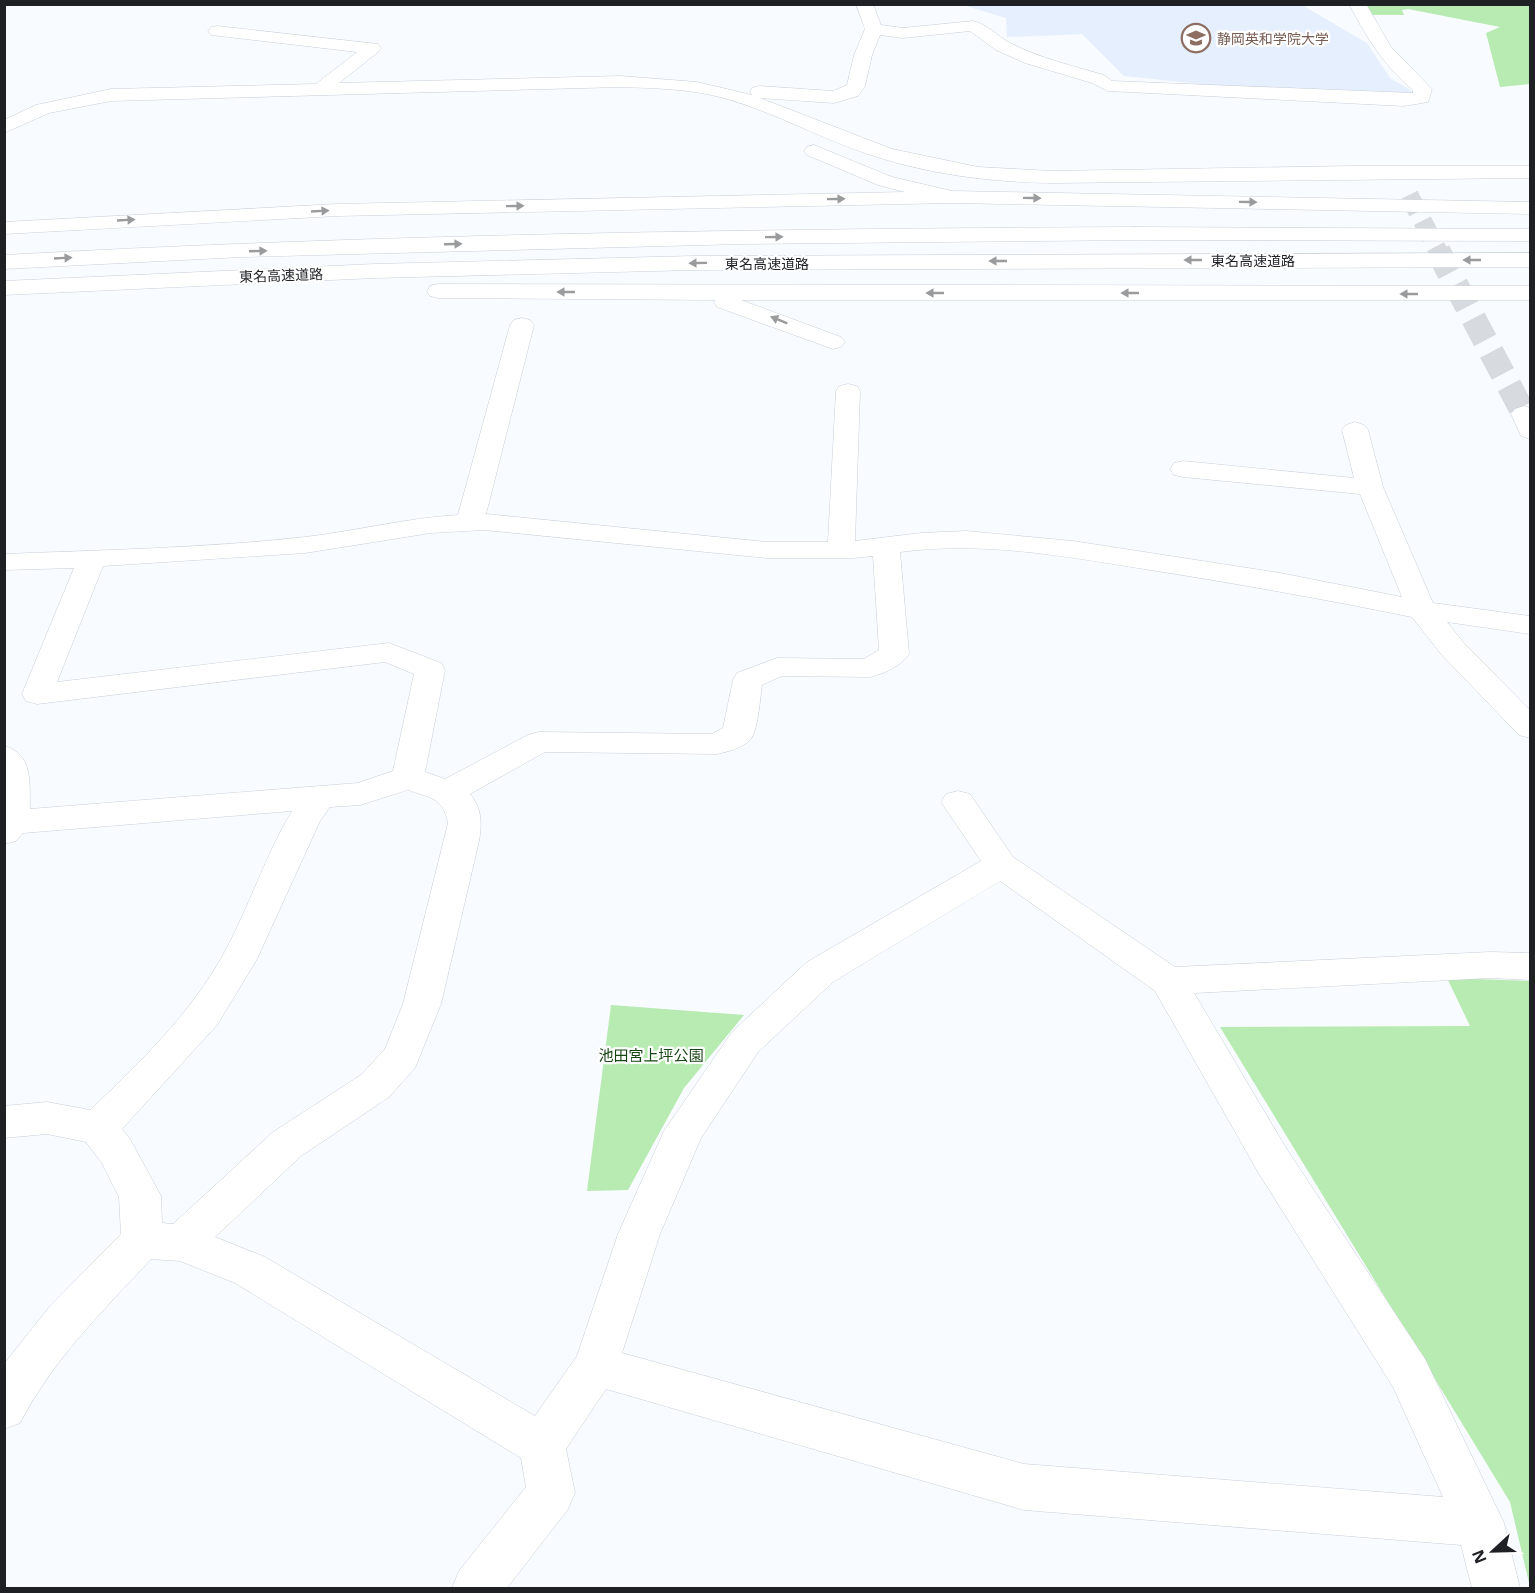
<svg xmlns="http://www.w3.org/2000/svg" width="1535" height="1593" font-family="'Noto Sans','Noto Sans JP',sans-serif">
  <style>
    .built { fill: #e6effd }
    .green { fill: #b7ebb2 }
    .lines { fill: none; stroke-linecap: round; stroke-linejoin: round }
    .minor-tunnel-far1 { stroke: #d7dade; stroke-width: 19; stroke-dasharray: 19 10; stroke-linecap: butt }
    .minor-tunnel { stroke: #d7dade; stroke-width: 25; stroke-dasharray: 25 13; stroke-linecap: butt }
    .minor-casing { stroke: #c8cfd9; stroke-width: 1 }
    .highway-casing { stroke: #c8cfd9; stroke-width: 1 }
    .minor { fill: #fff; fill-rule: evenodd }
    .highway { fill: #fff; fill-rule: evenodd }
    .oneway { fill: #9a9b9c }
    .labels { text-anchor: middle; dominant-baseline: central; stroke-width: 4.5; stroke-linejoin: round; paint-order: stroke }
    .far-education-label { font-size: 14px; fill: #785e54; stroke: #fff; text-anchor: start }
    .far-street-label { font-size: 14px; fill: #1e2024; stroke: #fff }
    .park-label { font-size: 15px; fill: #174514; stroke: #fff }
  </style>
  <rect width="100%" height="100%" fill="#f8fbff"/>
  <polygon class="built" points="963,5 1302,5 1367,43 1390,78 1412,91 1410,96 1238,88 1124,76 1082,34 1007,37 1006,18"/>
  <g class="green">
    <polygon points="1365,5 1530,5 1530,84 1500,87 1486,33 1500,27 1408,9 1402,10 1404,15 1373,15"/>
    <polygon points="1447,978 1530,981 1530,1587 1510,1502 1220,1027 1470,1026"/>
    <polygon points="611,1005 744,1015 684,1088 628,1190 587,1191"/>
  </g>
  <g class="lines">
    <polyline class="minor-tunnel-far1" points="1409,195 1439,253"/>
    <polyline class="minor-tunnel" points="1438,251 1524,414"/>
    <g class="minor-casing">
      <g id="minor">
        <path d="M 856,4 L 873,4 L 881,25 L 903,28 L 973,21 C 987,24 997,36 1010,43 C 1039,58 1073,66 1104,75 L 1112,81 L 1413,93 L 1413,90 C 1385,67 1366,37 1349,4 L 1366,4 L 1391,47 L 1432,89 L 1428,102 L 1404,106 L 1108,91 L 1092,83 L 1025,63 L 996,50 L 970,31 L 903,38 L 880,35 L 872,55 L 865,86 L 858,96 L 834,103 L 760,98 L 892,149 L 978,167 L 1052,171 L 1353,166 L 1530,166 L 1530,178 L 1052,183 C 992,182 934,175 877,157 C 825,141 777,113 724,98 C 691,89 655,88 620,87 L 111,101 L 49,113 L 4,133 L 4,120 L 36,105 L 111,89 L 316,84 L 357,52 L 211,35 L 208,31 L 211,27 L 217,26 L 378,44 L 381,48 L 378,52 L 339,83 L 620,76 L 697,82 L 752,95 L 750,92 L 752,88 L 759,86 L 833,91 L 847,85 L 854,55 L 865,29 Z"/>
        <path d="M 522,318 L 530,320 L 534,325 L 486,514 L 767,542 L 828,542 L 836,391 L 839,386 L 848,384 L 857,386 L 860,391 L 855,541 L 921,533 L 966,531 L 1073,541 L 1280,573 L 1402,597 L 1360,494 L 1183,477 L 1174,475 L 1170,469 L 1174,463 L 1183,461 L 1354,478 L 1342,430 L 1346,425 L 1355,422 L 1364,425 L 1368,430 L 1383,487 L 1433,603 L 1530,616 L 1530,634 L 1447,622 L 1463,642 L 1530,710 L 1530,738 L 1519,735 L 1441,654 L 1412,617 C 1323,599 1234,583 1144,569 C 1064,556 981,541 900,552 L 909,654 C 901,666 884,674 870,677 L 782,676 L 762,685 C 760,698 758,734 749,741 C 741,748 727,752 717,754 L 545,752 L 470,794 C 482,808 482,824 479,841 L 441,1004 L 415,1068 L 389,1097 L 301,1156 L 215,1237 L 265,1257 L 535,1416 L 577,1356 L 618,1234 L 664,1131 L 732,1032 L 807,962 L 981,861 L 941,802 L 946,794 L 958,791 L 970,794 L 1013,857 L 1175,967 L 1490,952 L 1530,953 L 1530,980 L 1490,978 L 1194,993 L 1286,1148 L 1425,1359 L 1504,1523 L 1520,1588 L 1472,1588 L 1461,1545 L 1024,1510 L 606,1389 L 566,1449 L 575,1493 L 568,1509 L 507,1588 L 452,1588 L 459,1571 L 526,1487 L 521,1458 L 235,1283 L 180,1261 L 151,1259 C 103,1311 53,1359 20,1423 L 4,1429 L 4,1364 L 51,1305 L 121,1234 L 119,1197 L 102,1163 L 86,1142 L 47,1134 L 4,1138 L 4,1106 L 47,1102 L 90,1110 C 139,1064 190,1014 223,955 C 249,908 265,856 292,811 L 23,833 L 16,841 L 4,844 L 4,746 C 34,754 29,784 30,809 L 358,783 L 393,771 L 414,674 L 385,662 L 37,704 L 26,701 L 22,694 L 74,568 L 4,570 L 4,554 C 104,550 206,548 305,537 C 356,531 407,518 458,515 L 510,325 L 514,320 ZM 484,530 L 767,558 L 853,558 L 873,556 L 879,650 L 864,659 L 777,658 L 737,673 L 733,680 L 723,728 L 712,734 L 539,732 L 528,735 L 445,779 L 425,772 L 445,670 L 441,663 L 389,643 L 57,682 L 103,566 L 305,553 L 431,533 ZM 408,790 C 430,798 443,797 448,823 L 403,1004 L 385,1049 L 361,1075 L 273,1132 L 173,1224 L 162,1223 L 161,1196 L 130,1139 L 122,1129 L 217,1025 L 257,959 L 320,821 L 330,807 L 360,805 ZM 1000,881 L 1155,991 L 1258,1172 L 1393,1387 L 1443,1497 L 1024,1464 L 622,1353 L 660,1234 L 701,1138 L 758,1052 L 833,982 Z"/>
        <polygon points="1524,406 1530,408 1530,439 1521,436 1511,414 1515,409"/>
      </g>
    </g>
    <g class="highway-casing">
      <g id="highway">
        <polygon points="814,145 892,177 952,191 1530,202 1530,214 952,203 337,216 4,234 4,222 337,204 905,192 878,185 807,155 804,151 807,147"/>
        <path d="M 1136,227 L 1530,229 L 1530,241 L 1136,240 L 742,244 L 242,257 L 4,269 L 4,255 C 381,234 759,229 1136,227 Z"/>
        <polygon points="1530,253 1530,267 694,270 375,278 4,295 4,281 375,264 694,256"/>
        <polygon points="438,284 1530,286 1530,300 741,300 841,337 845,342 841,347 833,349 717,307 714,302 715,300 438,298 430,296 427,291 430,286"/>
      </g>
    </g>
    <use href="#minor" class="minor"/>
    <use href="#highway" class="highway"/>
  </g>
  <defs><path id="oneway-solid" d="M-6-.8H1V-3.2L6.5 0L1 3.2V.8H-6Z" transform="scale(1.5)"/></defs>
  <g class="oneway">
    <use href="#oneway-solid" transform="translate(1032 198) rotate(1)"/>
    <use href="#oneway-solid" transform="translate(836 199) rotate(-1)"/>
    <use href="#oneway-solid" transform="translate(1248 202) rotate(1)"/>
    <use href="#oneway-solid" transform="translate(515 206) rotate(-1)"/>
    <use href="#oneway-solid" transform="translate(320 211) rotate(-3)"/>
    <use href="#oneway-solid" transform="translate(126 220) rotate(-3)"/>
    <use href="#oneway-solid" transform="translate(774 237) rotate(-1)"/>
    <use href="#oneway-solid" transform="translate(453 244) rotate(-2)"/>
    <use href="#oneway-solid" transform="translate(258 251) rotate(-2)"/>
    <use href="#oneway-solid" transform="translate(63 258) rotate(-3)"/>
    <use href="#oneway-solid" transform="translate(1193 260) rotate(180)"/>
    <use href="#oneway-solid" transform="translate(1472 260) rotate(180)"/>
    <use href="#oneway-solid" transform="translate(998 261) rotate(180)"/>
    <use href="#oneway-solid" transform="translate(698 263) rotate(179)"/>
    <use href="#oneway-solid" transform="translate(566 292) rotate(-180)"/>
    <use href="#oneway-solid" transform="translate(935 293) rotate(-180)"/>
    <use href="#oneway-solid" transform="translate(1130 293) rotate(-180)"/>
    <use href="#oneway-solid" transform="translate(1409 294) rotate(180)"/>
    <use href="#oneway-solid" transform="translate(779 320) rotate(-158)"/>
  </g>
  <defs>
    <g id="school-ring" transform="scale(1.5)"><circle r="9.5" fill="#fff" stroke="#8d6e63" stroke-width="1.5"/><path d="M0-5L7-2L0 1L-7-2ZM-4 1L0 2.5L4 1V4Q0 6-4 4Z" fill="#8d6e63"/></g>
  </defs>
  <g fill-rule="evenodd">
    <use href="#school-ring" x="1196" y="38"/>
  </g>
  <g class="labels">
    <g class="far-education-label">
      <text x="1217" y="38">静岡英和学院大学</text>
    </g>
    <g class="far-street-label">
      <text x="1253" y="260">東名高速道路</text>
      <text x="767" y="263">東名高速道路</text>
      <text transform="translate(281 275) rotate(-2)">東名高速道路</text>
    </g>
    <g class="park-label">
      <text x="651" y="1055">池田宮上坪公園</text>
    </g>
  </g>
  <rect width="1535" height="1593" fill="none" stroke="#1e2024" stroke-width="12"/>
  <g transform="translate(1493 1551) rotate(248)" stroke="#ffffff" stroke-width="4.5" paint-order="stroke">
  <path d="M0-4.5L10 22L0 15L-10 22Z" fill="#1e2024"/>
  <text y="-9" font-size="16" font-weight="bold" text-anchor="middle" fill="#1e2024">N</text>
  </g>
</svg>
